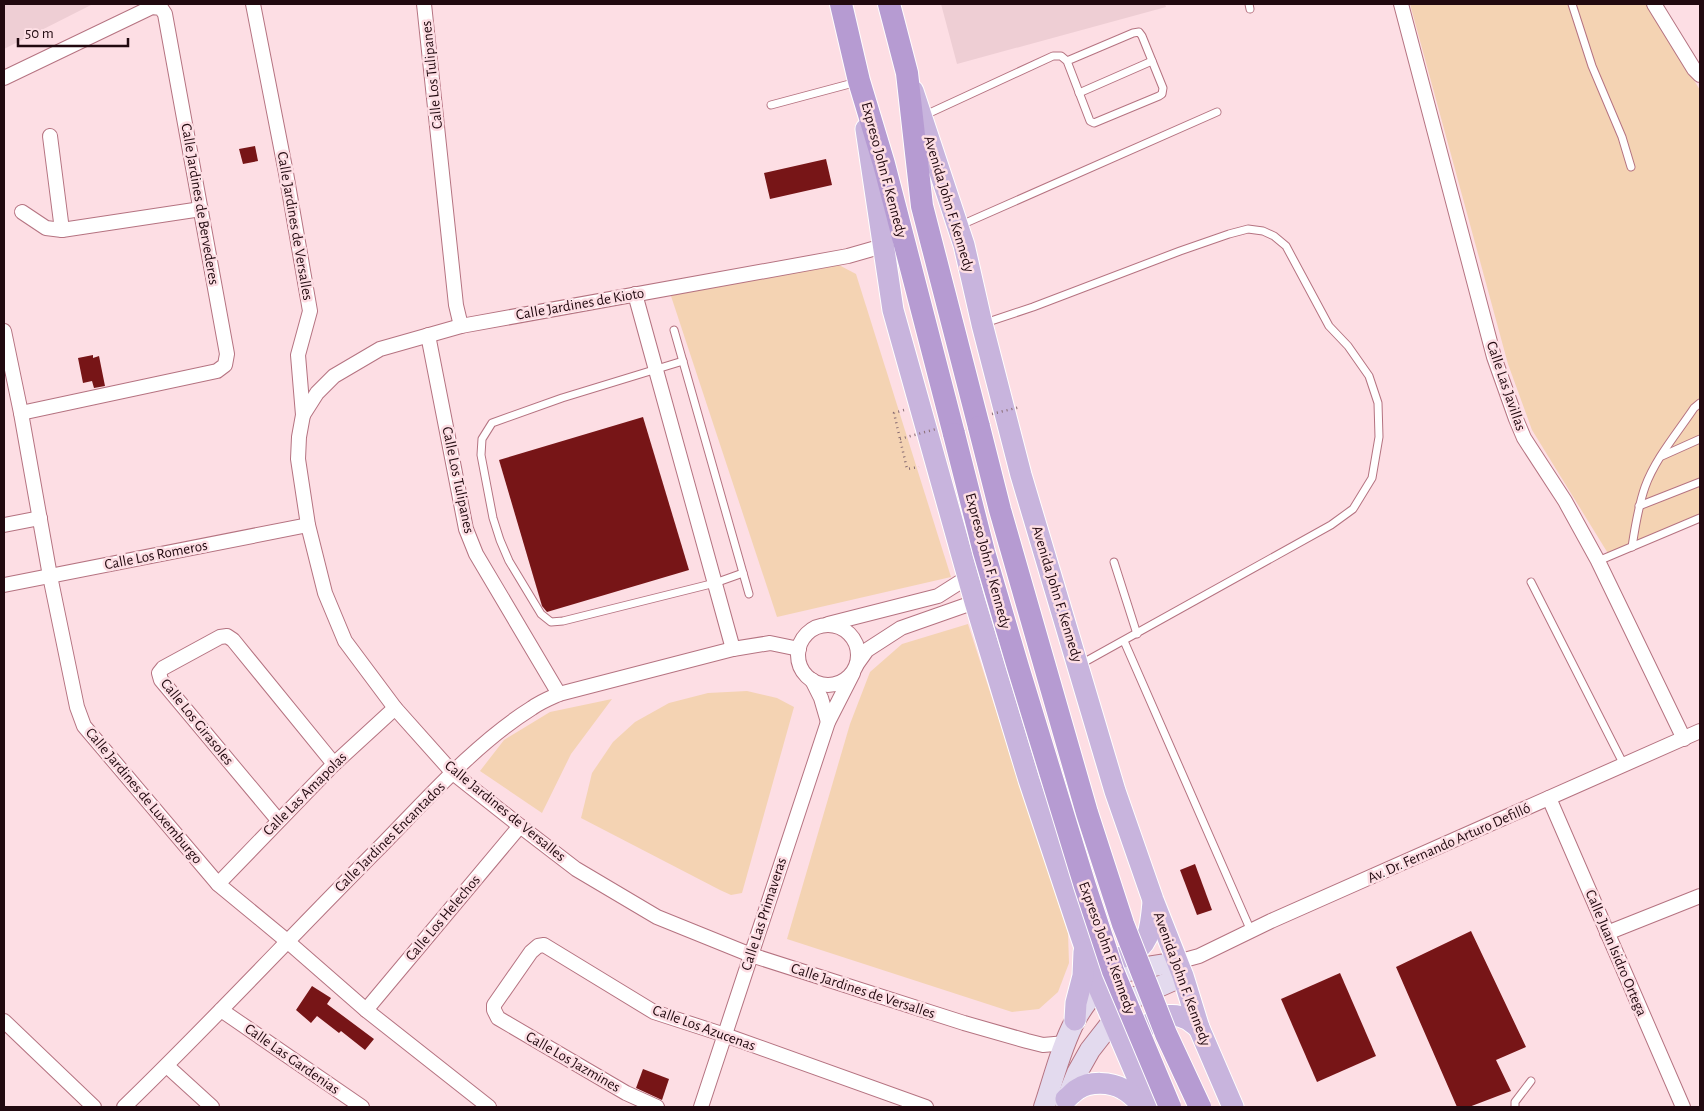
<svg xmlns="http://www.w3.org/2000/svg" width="1704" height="1111" font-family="'Alegreya Sans',sans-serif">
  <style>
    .built { fill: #eeced4 }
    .green { fill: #f4d3b3 }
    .building { fill: #771517 }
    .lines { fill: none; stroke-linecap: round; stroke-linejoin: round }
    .service-casing { stroke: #b57381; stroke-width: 9 }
    .minor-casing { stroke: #b57381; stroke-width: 16 }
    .secondary-casing { stroke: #b57381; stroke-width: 22 }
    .primary-casing { stroke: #fff; stroke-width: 23 }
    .trunk-casing { stroke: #fff; stroke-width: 24 }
    .path { stroke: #896d73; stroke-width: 2.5; stroke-dasharray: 1 4; stroke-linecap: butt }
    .service { stroke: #fff; stroke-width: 7 }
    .minor { stroke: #fff; stroke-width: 14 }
    .secondary { stroke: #e3daee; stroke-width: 20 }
    .primary { stroke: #c8b4dd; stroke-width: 21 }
    .trunk { stroke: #b69bd2; stroke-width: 22 }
    .trunk-bridge-casing { stroke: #fff; stroke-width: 24; stroke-linecap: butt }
    .path-bridge { stroke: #896d73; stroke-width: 2.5; stroke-dasharray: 1 4; stroke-linecap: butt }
    .trunk-bridge { stroke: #b69bd2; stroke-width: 22 }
    .labels { text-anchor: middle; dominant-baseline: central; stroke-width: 5; stroke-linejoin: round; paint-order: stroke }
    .street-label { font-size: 15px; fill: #21090f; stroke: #fddee4 }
  </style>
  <rect width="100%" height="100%" fill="#fddee4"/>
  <g class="built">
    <polygon points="4,4 93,4 4,49"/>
    <polygon points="941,4 1165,4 1166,7 957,64"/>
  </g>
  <g class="green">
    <polygon points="1410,4 1647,4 1700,90 1700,520 1609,555 1532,430 1508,364"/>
    <polygon points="837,264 856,274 951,577 777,617 670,293"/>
    <polygon points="968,624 1068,933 1069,963 1058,992 1039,1009 1012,1012 787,939 850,724 870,672 902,644"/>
    <polygon points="747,691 777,698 794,707 742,893 731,895 720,890 581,818 592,773 613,742 635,722 669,703 708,693"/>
    <polygon points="612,699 571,754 542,813 480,771 504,740 550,712"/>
  </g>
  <g class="building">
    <polygon points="255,146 258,161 243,164 239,149"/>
    <polygon points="826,159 832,185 770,199 764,173"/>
    <polygon points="93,355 93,358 99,356 105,386 94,388 92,381 83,383 78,358"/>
    <polygon points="643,417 689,570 547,612 542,606 499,460"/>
    <polygon points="1195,864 1212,910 1197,915 1180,870"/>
    <polygon points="1471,931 1526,1047 1496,1060 1511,1091 1469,1107 1457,1107 1396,967"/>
    <polygon points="1340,973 1376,1056 1317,1082 1281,999"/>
    <polygon points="312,986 331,998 327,1004 374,1039 365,1050 341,1031 339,1033 317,1016 311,1023 296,1010"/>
    <polygon points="643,1069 669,1079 662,1100 636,1088"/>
  </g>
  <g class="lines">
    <g class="service-casing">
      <g id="service">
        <polyline points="1249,4 1250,9"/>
        <polyline points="1572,4 1592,66 1622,137 1631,167"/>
        <polyline points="1079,93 1152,61"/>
        <polyline points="771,105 857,82"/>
        <polyline points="923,116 1053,56 1061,56 1067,61 1090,121 1094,123 1159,96 1162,94 1163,88 1142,36 1139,32 1133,33 1067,61"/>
        <polyline points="961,225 1217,112"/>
        <polyline points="985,323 1033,307 1180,251 1229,234 1248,229 1263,231 1274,236 1286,246 1329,326 1348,346 1369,376 1378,403 1379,437 1372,478 1353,509 1331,525 1081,664"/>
        <polyline points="674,330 749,594"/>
        <polyline points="683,361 562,398 492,423 482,439 481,455 493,518 500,540 509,561 541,614 551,622 563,621 715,583 743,573"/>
        <polyline points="1662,456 1700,439"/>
        <polyline points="1639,506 1700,482"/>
        <path d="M 1632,547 C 1635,527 1638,507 1645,487 C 1655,459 1678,432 1694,408 L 1700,403"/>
        <polyline points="1598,561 1700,518"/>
        <polyline points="1114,562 1137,634"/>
        <polyline points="1531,582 1624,765"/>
        <polyline points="1124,641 1251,931"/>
        <polyline points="1515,1107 1515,1102 1531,1081"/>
      </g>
    </g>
    <g class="minor-casing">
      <g id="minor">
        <polyline points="253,4 286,173 310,311 298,355 303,415 299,437 298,459 308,525 325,593 345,641 395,708 453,773 520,826 576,869 657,917 751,955 964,1023 1027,1041 1043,1045 1066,1043"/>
        <polyline points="424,4 456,305 461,326"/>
        <polyline points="1401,4 1494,357 1516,419 1524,438 1565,501 1598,561 1684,739"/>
        <polyline points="1654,4 1694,69 1700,75"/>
        <polyline points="4,78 152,7 161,8 165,14 227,354 225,365 217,371 21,413"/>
        <polyline points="50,136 62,230"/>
        <polyline points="22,212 46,228 62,230 201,209"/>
        <polyline points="635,294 733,649"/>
        <polyline points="4,331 21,413 50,576 77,707 84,726 218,884 287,941 366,1010 489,1107"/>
        <polyline points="428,335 466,529 476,554 559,694"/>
        <polyline points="303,415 317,393 334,376 380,349 461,326 848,256 883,246"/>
        <polyline points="4,525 40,518"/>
        <polyline points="4,585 308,525"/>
        <polyline points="828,624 938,596 968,577"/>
        <circle cx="828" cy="655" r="30"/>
        <polyline points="857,664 867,650 901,628 975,602"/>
        <polyline points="812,680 821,698 828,722"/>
        <polyline points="1549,798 1683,1107"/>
        <polyline points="278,820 161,680 159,673 163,668 220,637 227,636 233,640 334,764"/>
        <polyline points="218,884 334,764 395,708"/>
        <polyline points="1607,933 1700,896"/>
        <polyline points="1177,962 1199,956 1271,921 1700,731"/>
        <polyline points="221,1010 362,1107"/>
        <polyline points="366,1010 520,826"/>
        <polyline points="4,1021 94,1107"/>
        <polyline points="167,1066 212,1107"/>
        <path d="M 124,1107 C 212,1022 295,932 381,846 C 427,799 476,743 532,708 C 540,702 550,698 559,694 L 733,649 L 770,643 L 799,649"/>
        <polyline points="657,1107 626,1093 498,1018 494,1010 494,1005 531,952 538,946 544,945 654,1012 725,1035 926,1107"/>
        <polyline points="701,1107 828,722 853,673"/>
      </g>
    </g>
    <g class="secondary-casing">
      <g id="secondary">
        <polyline points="1065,1103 1077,1073 1090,1050 1129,1000 1183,976"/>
        <path d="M 1044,1107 C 1060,1060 1071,998 1120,974 C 1132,968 1163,965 1177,962"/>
      </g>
    </g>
    <g class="primary-casing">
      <g id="primary">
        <polyline points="913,91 964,245 982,324 1021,475 1115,791 1153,900 1183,976 1199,1028 1233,1107"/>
        <polyline points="866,129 893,310 975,602 1029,780 1081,936 1099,988 1150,1107"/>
        <path d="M 1094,948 C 1097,950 1100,954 1103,955 C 1119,963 1140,953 1147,937 C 1151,927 1152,914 1153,902"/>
        <polyline points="1075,1020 1076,1003 1083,976 1084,952"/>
        <path d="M 1132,1049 C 1139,1027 1163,1007 1187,1019 C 1191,1021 1195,1025 1199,1028"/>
        <path d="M 1066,1099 C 1070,1096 1074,1091 1078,1089 C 1090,1081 1111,1082 1123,1089 C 1131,1093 1138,1101 1144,1107"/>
      </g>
    </g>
    <g class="trunk-casing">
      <g id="trunk">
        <polyline points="841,4 859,81 884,164 954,434"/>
        <polyline points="889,4 907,73 922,206 979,427"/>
      </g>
    </g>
    <polyline class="path" points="904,410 894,413 907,469 919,467"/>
    <use href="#service" class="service"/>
    <use href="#minor" class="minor"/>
    <use href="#secondary" class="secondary"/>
    <use href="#primary" class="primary"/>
    <use href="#trunk" class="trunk"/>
    <g class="trunk-bridge-casing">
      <g id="trunk-bridge">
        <polyline points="979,427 1000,510 1087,813 1123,924 1166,1034 1200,1107"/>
        <polyline points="954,434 984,552 1018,667 1085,886 1113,971 1170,1107"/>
      </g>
    </g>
    <g class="path-bridge">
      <polyline points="992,414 1020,407"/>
      <polyline points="900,439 936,429"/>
    </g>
    <use href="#trunk-bridge" class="trunk-bridge"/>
  </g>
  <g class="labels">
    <g class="street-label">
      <text transform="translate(432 75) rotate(-96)">Calle Los Tulipanes</text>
      <text transform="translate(884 170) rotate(75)">Expreso John F. Kennedy</text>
      <text transform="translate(200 204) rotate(80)">Calle Jardines de Bervederes</text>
      <text transform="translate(949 204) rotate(73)">Avenida John F. Kennedy</text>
      <text transform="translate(295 226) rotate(80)">Calle Jardines de Versalles</text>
      <text transform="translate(580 304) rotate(-10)">Calle Jardines de Kioto</text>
      <text transform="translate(1506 386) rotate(71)">Calle Las Javillas</text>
      <text transform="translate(458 480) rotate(78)">Calle Los Tulipanes</text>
      <text transform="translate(156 555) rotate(-11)">Calle Los Romeros</text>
      <text transform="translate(988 561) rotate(75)">Expreso John F. Kennedy</text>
      <text transform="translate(1057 594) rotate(73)">Avenida John F. Kennedy</text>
      <text transform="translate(197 722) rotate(51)">Calle Los Girasoles</text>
      <text transform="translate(305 794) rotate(-45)">Calle Las Amapolas</text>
      <text transform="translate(144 796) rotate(50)">Calle Jardines de Luxemburgo</text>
      <text transform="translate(505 811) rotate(39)">Calle Jardines de Versalles</text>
      <text transform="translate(390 837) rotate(-45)">Calle Jardines Encantados</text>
      <text transform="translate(1449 843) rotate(-24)">Av. Dr. Fernando Arturo Defilló</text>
      <text transform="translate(764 914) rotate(-72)">Calle Las Primaveras</text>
      <text transform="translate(443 918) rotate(-50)">Calle Los Helechos</text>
      <text transform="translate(1107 948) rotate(70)">Expreso John F. Kennedy</text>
      <text transform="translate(1616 953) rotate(67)">Calle Juan Isidro Ortega</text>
      <text transform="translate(1182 979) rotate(70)">Avenida John F. Kennedy</text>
      <text transform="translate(863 991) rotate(18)">Calle Jardines de Versalles</text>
      <text transform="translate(704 1028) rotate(20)">Calle Los Azucenas</text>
      <text transform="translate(292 1059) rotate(35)">Calle Las Gardenias</text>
      <text transform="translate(573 1062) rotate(30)">Calle Los Jazmines</text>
    </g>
  </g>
  <rect width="1704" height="1111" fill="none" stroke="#21090f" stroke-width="10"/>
  <path d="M18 38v8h110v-8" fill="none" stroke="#21090f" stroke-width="2.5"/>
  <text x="25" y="38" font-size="15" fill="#21090f" stroke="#fddee4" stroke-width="4" paint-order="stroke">50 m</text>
</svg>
